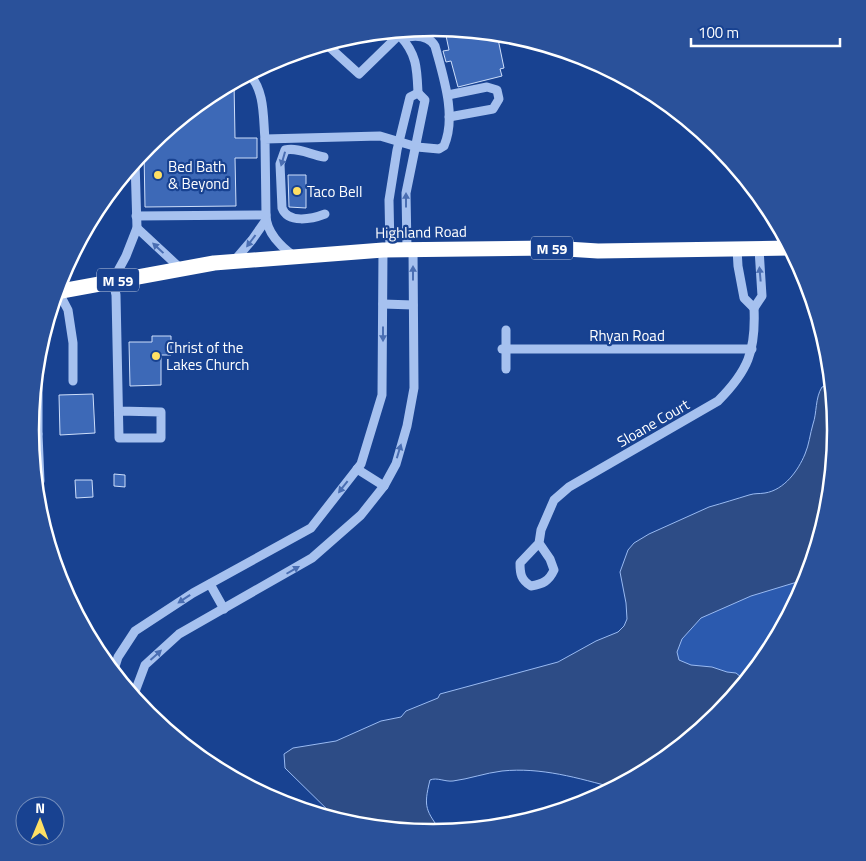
<svg xmlns="http://www.w3.org/2000/svg" width="866" height="861" font-family="'Titillium Web',sans-serif">
  <style>
    .green { fill: #2b5aaf }
    .water { fill: #2d4c86; stroke: #99baf2 }
    .building { fill: #3d69b7; stroke: #cddefb }
    .lines { fill: none; stroke-linecap: round; stroke-linejoin: round }
    .minor { stroke: #a6c1ef; stroke-width: 9 }
    .highway { stroke: #fff; stroke-width: 15 }
    .oneway { fill: #4a6eb2 }
    .poi-dot { fill: #ffe064; stroke: #184291; stroke-width: 2 }
    .labels { text-anchor: middle; dominant-baseline: central; stroke-width: 4.5; stroke-linejoin: round; paint-order: stroke }
    .shield { fill: #184291; stroke: #bac6de; stroke-width: 1 }
    .shield-label { font-size: 14px; font-weight: bold; fill: #fff }
    .poi-label { font-size: 15px; fill: #fff; stroke: #184291; text-anchor: start }
    .street-label { font-size: 15px; fill: #fff; stroke: #184291 }
    .rim { fill: none; stroke: #fff; stroke-width: 2.5 }
  </style>
  <rect width="100%" height="100%" fill="#184291"/>
  <polygon class="green" points="817,547 805,585 768,655 718,716 657,766 682,607"/>
  <path class="water" d="M 831,384 L 836,431 L 828,509 L 807,579 L 751,596 L 701,618 L 682,639 L 677,652 L 679,660 L 691,665 L 712,667 L 727,672 L 736,673 L 746,681 L 718,716 L 657,766 L 615,788 C 578,778 541,767 502,771 C 485,773 469,779 453,781 C 445,782 437,777 430,780 C 423,808 426,810 442,833 L 433,833 L 354,826 L 339,821 L 285,768 L 284,754 L 293,748 L 336,741 L 381,721 L 401,717 L 406,711 L 438,698 L 440,694 L 558,662 L 596,641 L 618,632 L 624,626 L 627,619 L 626,603 L 620,572 L 628,550 L 634,543 L 649,534 L 709,507 C 723,503 736,499 749,495 C 755,493 759,494 765,493 C 784,490 798,471 805,454 C 809,445 810,434 813,424 C 817,413 815,398 822,387 Z"/>
  <g class="building">
    <polygon points="453,29 497,34 504,68 500,69 502,76 458,87 451,61 446,62 443,51 449,50 445,31"/>
    <polygon points="234,82 235,138 257,138 257,158 235,158 236,206 145,207 144,151 209,95"/>
    <polygon points="288,175 306,175 306,208 289,207"/>
    <polygon points="152,336 171,336 171,355 161,355 161,385 130,386 129,342 152,342"/>
    <polygon points="93,394 95,433 60,435 59,395"/>
    <polygon points="114,474 125,475 125,487 114,486"/>
    <polygon points="75,480 92,480 93,497 76,498"/>
  </g>
  <g class="lines">
    <g class="minor">
      <path d="M 400,36 C 417,54 417,69 418,93"/>
      <polyline points="326,44 359,74 399,35"/>
      <path d="M 249,74 C 265,91 263,117 265,139"/>
      <polyline points="448,95 487,87 497,90 499,99 493,109 449,117"/>
      <path d="M 324,157 C 311,155 298,147 285,150 L 280,164 L 282,208 C 288,224 312,219 325,214"/>
      <path d="M 266,215 C 266,232 281,247 294,256"/>
      <path d="M 136,216 L 266,215 L 265,139 L 380,136 L 417,147 L 439,149 L 444,146 C 457,116 443,76 435,46 C 428,34 414,35 402,38"/>
      <polyline points="137,228 180,268"/>
      <polyline points="737,249 738,266 744,298 754,308 762,296 759,249"/>
      <polyline points="390,250 389,200 397,150 410,97 418,93 425,100 406,193 407,249"/>
      <polyline points="234,261 252,240 266,220"/>
      <polyline points="58,291 68,310 73,343 73,381"/>
      <polyline points="383,304 413,305"/>
      <polyline points="506,330 506,369"/>
      <polyline points="502,349 752,349"/>
      <polyline points="119,411 161,412 161,438 119,438 116,295 113,280 126,256 137,228 135,161"/>
      <polyline points="30,434 38,434 38,352"/>
      <polyline points="357,469 384,486"/>
      <polyline points="35,481 40,481 38,434"/>
      <path d="M 539,543 L 550,559 L 554,570 C 549,581 543,584 531,586 C 521,580 520,574 520,563 L 539,543 L 541,530 L 554,500 L 569,487 L 718,401 C 748,371 756,351 754,308"/>
      <polyline points="210,584 224,609"/>
      <polyline points="113,673 118,657 135,631 193,593 311,528 361,464 382,395 383,250"/>
      <polyline points="133,697 145,665 179,634 312,558 361,515 384,486 396,464 407,426 414,388 413,249"/>
    </g>
    <polyline class="highway" points="56,292 214,263 383,250 551,248 598,251 790,248"/>
  </g>
  <defs><path id="oneway-solid" d="M-6-.8H1V-3.2L6.5 0L1 3.2V.8H-6Z" transform="scale(1.25)"/></defs>
  <g class="oneway">
    <use href="#oneway-solid" transform="translate(283 159) rotate(106)"/>
    <use href="#oneway-solid" transform="translate(406 200) rotate(-90)"/>
    <use href="#oneway-solid" transform="translate(251 241) rotate(127)"/>
    <use href="#oneway-solid" transform="translate(158 248) rotate(-137)"/>
    <use href="#oneway-solid" transform="translate(413 273) rotate(-90)"/>
    <use href="#oneway-solid" transform="translate(760 274) rotate(-95)"/>
    <use href="#oneway-solid" transform="translate(383 334) rotate(90)"/>
    <use href="#oneway-solid" transform="translate(399 451) rotate(-73)"/>
    <use href="#oneway-solid" transform="translate(343 487) rotate(128)"/>
    <use href="#oneway-solid" transform="translate(293 570) rotate(-30)"/>
    <use href="#oneway-solid" transform="translate(184 599) rotate(146)"/>
    <use href="#oneway-solid" transform="translate(156 655) rotate(-42)"/>
  </g>
  <g class="poi-dot">
    <circle cx="158" cy="175" r="5"/>
    <circle cx="297" cy="191" r="5"/>
    <circle cx="156" cy="356" r="5"/>
  </g>
  <g class="labels">
    <g class="shield">
      <rect x="531" y="236.5" width="42" height="23" rx="4"/>
      <rect x="97" y="268.5" width="42" height="23" rx="4"/>
    </g>
    <g class="shield-label">
      <text x="552" y="248">M 59</text>
      <text x="118" y="280">M 59</text>
    </g>
    <g class="poi-label">
      <text x="168" y="166">Bed Bath<tspan x="168" dy="17">&amp; Beyond</tspan></text>
      <text x="307" y="191">Taco Bell</text>
      <text x="166" y="347">Christ of the<tspan x="166" dy="17">Lakes Church</tspan></text>
    </g>
    <g class="street-label">
      <text transform="translate(421 232) rotate(-1)">Highland Road</text>
      <text x="627" y="335">Rhyan Road</text>
      <text transform="translate(653 423) rotate(-30)">Sloane Court</text>
    </g>
  </g>
  <path d="M0 0H866V861H0ZM39 430a394 394 0 1 1 788 0a394 394 0 1 1-788 0Z" fill="#2a519a" fill-rule="evenodd"/>
  <path class="rim" d="M39 430a394 394 0 1 1 788 0a394 394 0 1 1-788 0Z"/>
  <g transform="translate(40 821) rotate(1)"><circle r="24" fill="#184291" stroke="#748ebd"/>
  <path d="M0-4L9 19L0 12L-9 19Z" fill="#ffe064"/>
  <text y="-8" font-size="14" font-weight="bold" text-anchor="middle" fill="#ffffff">N</text>
  </g>
  <path d="M691 38v8h149v-8" fill="none" stroke="#ffffff" stroke-width="2.5"/>
  <text x="698" y="38" font-size="15" fill="#ffffff" stroke="#184291" stroke-width="4" paint-order="stroke">100 m</text>
</svg>
